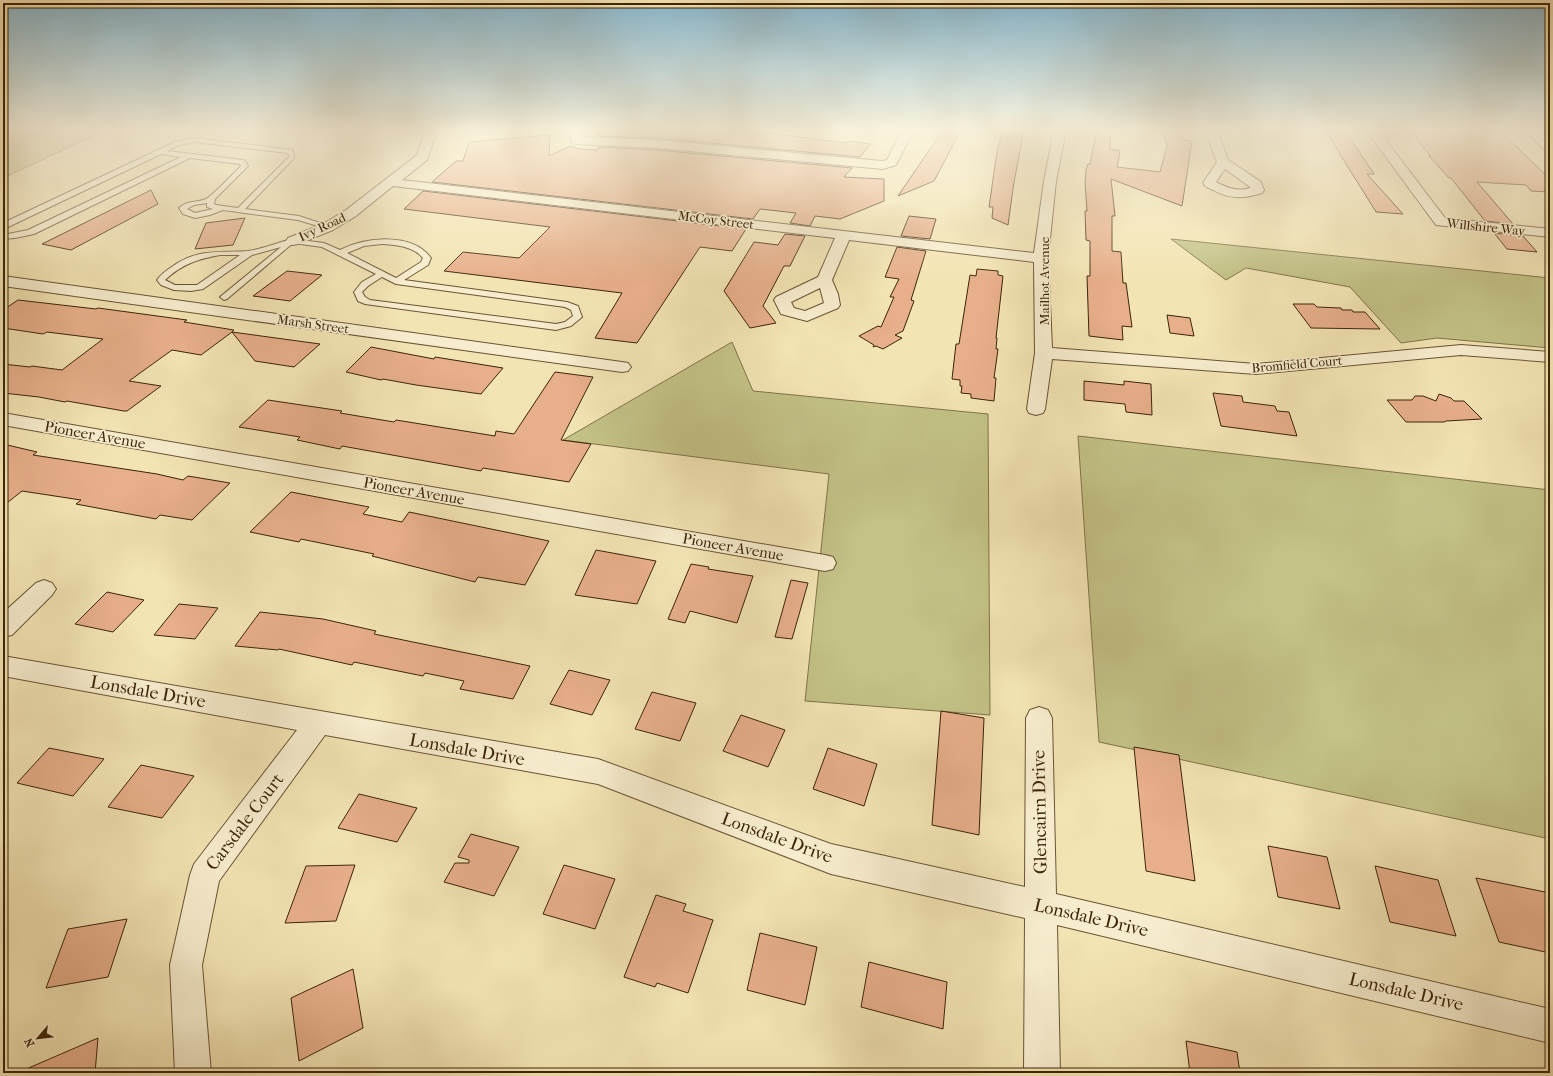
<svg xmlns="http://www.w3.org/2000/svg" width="1553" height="1076" font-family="'IM FELL French Canon',serif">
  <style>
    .green { fill: #c3c287; stroke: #807348 }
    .building { fill: #e7af8a; stroke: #3c2409 }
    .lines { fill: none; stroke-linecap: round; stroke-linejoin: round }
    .service-casing { stroke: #6a5434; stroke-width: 2 }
    .minor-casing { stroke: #6a5434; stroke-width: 2 }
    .service { fill: #f7edce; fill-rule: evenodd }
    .minor { fill: #f7edce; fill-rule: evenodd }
    .labels { text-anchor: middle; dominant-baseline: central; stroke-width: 3.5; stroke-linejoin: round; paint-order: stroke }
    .far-street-label { font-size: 13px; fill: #3c2409; stroke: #f7edce }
    .street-label { font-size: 15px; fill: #3c2409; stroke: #f7edce }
    .near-street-label { font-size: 18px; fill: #3c2409; stroke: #f7edce }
  </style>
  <rect width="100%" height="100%" fill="#f3e4b3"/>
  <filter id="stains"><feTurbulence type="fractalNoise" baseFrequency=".005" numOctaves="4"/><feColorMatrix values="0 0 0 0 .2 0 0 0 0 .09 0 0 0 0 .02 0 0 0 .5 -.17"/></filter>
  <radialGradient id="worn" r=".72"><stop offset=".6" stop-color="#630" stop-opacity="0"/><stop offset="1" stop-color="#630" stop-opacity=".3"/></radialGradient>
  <g class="green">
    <polygon points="3,130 106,130 3,178"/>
    <polygon points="1171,239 1550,278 1550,348 1437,338 1401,343 1350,287 1246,268 1226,280"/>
    <polygon points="732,342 753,391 988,414 990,715 805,701 829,474 563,440"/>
    <polygon points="1078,436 1550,490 1550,839 1099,742"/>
  </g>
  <g class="building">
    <polygon points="599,130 744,130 847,143 849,141 870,144 860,157 657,138 599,136"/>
    <polygon points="943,130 961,130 934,181 898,196"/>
    <polygon points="1003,130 1024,130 1014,182 1008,225 992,218 993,207 989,207 997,152"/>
    <polygon points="1097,130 1111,130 1110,149 1120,151 1117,167 1160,172 1167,146 1163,130 1180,130 1184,140 1192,141 1182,206 1111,179 1115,216 1112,216 1112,251 1121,252 1123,283 1126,283 1132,327 1122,326 1123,340 1089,336 1087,276 1090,276 1090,241 1086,240 1085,211 1087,211 1085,182 1086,170 1088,164 1090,164"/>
    <polygon points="1325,130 1345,130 1374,174 1367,174 1403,214 1376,212"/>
    <polygon points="1412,130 1499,130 1550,179 1550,192 1531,191 1526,185 1477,182 1513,224 1485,221 1451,178 1449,178 1429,156 1431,157 1416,138 1418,138"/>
    <polygon points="550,135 549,156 570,146 579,149 598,150 598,147 657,150 852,168 844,177 884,179 884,201 840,219 815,216 810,226 790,223 796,213 760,209 753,219 432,182 456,161 463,161 469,142"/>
    <polygon points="151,190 158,204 71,250 42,244"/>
    <polygon points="423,191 746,229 732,251 700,247 637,343 595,338 622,293 444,271 463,252 519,258 550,227 404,209"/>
    <polygon points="909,216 936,219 930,239 901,236"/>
    <polygon points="245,218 233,245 195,249 206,223"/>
    <polygon points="1494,233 1523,236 1537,252 1507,249"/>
    <polygon points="785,234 805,236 790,266 784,266 763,306 776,323 750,328 724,291 754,242 778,245"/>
    <polygon points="897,247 926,251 911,300 914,301 903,331 895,335 902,338 883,349 876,346 873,347 874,345 859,336 878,326 881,327 894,297 890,297 899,279 885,277"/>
    <polygon points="977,269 998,271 998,275 1003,276 996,338 997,338 996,349 998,349 994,378 996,378 994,401 971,398 971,394 961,393 962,386 960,386 960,380 952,379 956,344 959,344 970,275 976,276"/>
    <polygon points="287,271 322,275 290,301 253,296"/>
    <polygon points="18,300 96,309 98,308 187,320 184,322 234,330 232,332 320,344 294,367 255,361 232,332 201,355 172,350 129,381 161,386 127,411 124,411 67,401 65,402 39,397 3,393 3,364 30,367 32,366 62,370 103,339 47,332 43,334 3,328 3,310"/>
    <polygon points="1293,304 1314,304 1317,307 1341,308 1342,310 1352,310 1353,312 1365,312 1380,329 1311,328"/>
    <polygon points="1167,315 1190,318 1194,336 1170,333"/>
    <polygon points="371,347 434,359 435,357 503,368 481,394 416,385 383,379 381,380 346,372"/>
    <polygon points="555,372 593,377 561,440 591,444 569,482 483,468 481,471 342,446 340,449 297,440 300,437 239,427 268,400 342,411 340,413 394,422 396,420 495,436 496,431 514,434"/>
    <polygon points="1084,381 1124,385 1124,381 1151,384 1152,415 1126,412 1125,404 1084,400"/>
    <polygon points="1213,393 1242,396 1243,402 1275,406 1277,411 1289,412 1297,436 1221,426"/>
    <polygon points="1439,394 1451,398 1454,401 1464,401 1482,419 1446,421 1444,422 1406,422 1387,400 1412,400 1415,396 1423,396 1436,401"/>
    <polygon points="3,444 37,452 33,455 157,474 183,480 188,476 230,483 192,520 160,515 156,519 76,504 81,500 22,491 3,506"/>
    <polygon points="291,492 369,507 363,514 402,522 409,512 549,541 525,585 478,577 475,582 372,556 374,554 301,539 299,542 250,532"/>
    <polygon points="596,550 656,561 637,604 575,595"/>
    <polygon points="691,564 709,567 708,569 753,576 737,623 690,611 685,623 668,619"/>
    <polygon points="791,580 808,583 792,639 775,637"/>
    <polygon points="107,592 144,600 113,632 75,624"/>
    <polygon points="179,604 218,608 195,639 154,635"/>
    <polygon points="260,612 323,619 376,631 374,634 530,666 513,699 460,689 464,681 425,673 423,676 354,662 352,665 279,649 278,650 235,646"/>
    <polygon points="569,670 610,680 592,715 550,704"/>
    <polygon points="652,692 696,703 680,741 635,729"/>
    <polygon points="941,711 984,718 979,835 932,825"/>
    <polygon points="741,715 785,730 768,767 723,751"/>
    <polygon points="1134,747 1179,755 1195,881 1146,871"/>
    <polygon points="49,748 104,759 73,796 17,783"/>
    <polygon points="828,748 877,764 864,806 813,789"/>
    <polygon points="141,765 194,776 162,818 108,807"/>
    <polygon points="359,794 417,808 397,842 338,828"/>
    <polygon points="471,834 519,847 494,896 444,882 455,863 469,863 469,860 458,857"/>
    <polygon points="1268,846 1327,857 1340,909 1278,897"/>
    <polygon points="355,865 336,921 285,923 306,866"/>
    <polygon points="564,865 615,879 595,929 543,914"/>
    <polygon points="1375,866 1438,880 1456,936 1390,922"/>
    <polygon points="1476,878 1550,893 1550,953 1499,942"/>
    <polygon points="656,895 686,904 683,911 713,920 688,993 657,983 655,987 624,977"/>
    <polygon points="127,919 108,977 46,988 68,929"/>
    <polygon points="760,933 817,947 805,1005 747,990"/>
    <polygon points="869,962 947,982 943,1029 861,1007"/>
    <polygon points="353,969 363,1028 299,1061 291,998"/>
    <polygon points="98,1038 95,1073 17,1073"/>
    <polygon points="1186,1041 1237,1052 1240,1073 1190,1073"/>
  </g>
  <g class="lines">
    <g class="service-casing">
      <g id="service">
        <path d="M 194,138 L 293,150 L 294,158 L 245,209 L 299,216 L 332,227 L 328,229 L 298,220 L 223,210 L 210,215 L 195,218 L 183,214 L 179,208 C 187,200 197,203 206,199 C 212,196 235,172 241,166 L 240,164 L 190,158 L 34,234 L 15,238 L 3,239 L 3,235 L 28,230 L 181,157 L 161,154 L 6,228 L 3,228 L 3,223 L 175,142 ZM 194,142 L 288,153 L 289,157 L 238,208 L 216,205 L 214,204 L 215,199 L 248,166 L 245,161 L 243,160 L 167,151 L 179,145 ZM 207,203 L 207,207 L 213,209 L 195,213 L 187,209 L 194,205 Z"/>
        <path d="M 293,239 L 324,243 L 340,250 C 366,237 412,232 431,258 L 428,265 L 404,280 L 567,302 L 578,306 L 582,317 L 571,326 L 556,330 L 365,304 L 358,301 L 354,292 L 362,282 L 376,274 L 322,247 L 293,243 L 227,299 L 224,300 L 220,297 L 281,247 L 252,255 L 203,289 L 191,291 L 174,290 L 161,285 L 157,280 C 161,274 167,270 173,266 C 199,248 219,253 248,251 C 263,249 278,242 293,239 ZM 382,244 C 396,245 413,246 423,258 L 421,262 L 396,278 L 347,253 L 364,246 ZM 220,255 L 240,255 L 197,285 L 175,285 L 165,280 C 182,264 198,259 220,255 ZM 382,277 L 396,284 L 565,307 L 571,310 L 573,316 L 565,322 L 556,324 L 370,300 L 365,297 L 362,292 L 368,286 Z"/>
      </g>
    </g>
    <g class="minor-casing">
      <g id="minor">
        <path d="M 425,130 L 437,130 L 427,160 L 402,180 L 1034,253 L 1044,181 L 1054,130 L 1066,130 L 1056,181 L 1048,258 L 1052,348 L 1256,364 L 1461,345 L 1550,352 L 1550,362 L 1461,355 L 1256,374 L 1052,359 L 1045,409 L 1043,413 L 1036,415 L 1029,413 L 1027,409 L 1035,353 L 1034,262 L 849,240 L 832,280 L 838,294 L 840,305 L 838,308 L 807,321 L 781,314 L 774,300 L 776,297 L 818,277 L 835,238 L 393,186 L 356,216 L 333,230 L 298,244 L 293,245 L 288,244 L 286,241 L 288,238 L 323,224 L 346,210 L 417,155 ZM 820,288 L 824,303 L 805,311 L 794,308 L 791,302 Z"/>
        <polygon points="569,130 581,130 582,137 657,140 882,161 887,160 902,130 914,130 896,165 883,169 657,148 576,144 572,143"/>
        <path d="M 1205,130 L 1217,130 L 1228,160 L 1261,182 L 1264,190 L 1262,193 C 1244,199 1229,199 1213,190 C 1209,188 1205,187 1203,183 L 1217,162 ZM 1225,169 L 1250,187 L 1250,188 C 1238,192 1227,188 1216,182 Z"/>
        <polygon points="1366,130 1378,130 1445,218 1550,229 1550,237 1436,225"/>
        <polygon points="1525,130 1538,130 1550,142 1550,153 1546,152"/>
        <polygon points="3,276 622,362 628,363 631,367 628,371 622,372 3,286"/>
        <polygon points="3,413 825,555 833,557 836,563 833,569 825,571 3,425"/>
        <polygon points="44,580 52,583 56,589 52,595 12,635 3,637 3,613 36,583"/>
        <polygon points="3,656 598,759 831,844 1025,887 1026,718 1030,710 1039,707 1048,710 1052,718 1056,894 1550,1009 1550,1043 1057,925 1060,1073 1024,1073 1025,918 831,874 598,784 325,735 219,881 202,965 211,1073 175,1073 170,965 190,875 194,864 297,730 3,676"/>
      </g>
    </g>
    <use href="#service" class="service"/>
    <use href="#minor" class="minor"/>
  </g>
  <linearGradient id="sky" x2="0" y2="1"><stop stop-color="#89b8ce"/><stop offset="0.46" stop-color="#faf3dd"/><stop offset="1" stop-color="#faf3dd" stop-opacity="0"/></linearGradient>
  <rect width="1553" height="281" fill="url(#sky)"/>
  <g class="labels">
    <g class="far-street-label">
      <text transform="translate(716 220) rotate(7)">McCoy Street</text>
      <text transform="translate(322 227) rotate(-25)">Ivy Road</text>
      <text transform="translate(1486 227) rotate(6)">Willshire Way</text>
      <text transform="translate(1044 281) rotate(-90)">Mailhot Avenue</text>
      <text transform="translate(313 324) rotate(8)">Marsh Street</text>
      <text transform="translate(1297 364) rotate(-5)">Bromfield Court</text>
    </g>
    <g class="street-label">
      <text transform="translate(95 435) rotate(10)">Pioneer Avenue</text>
      <text transform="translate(414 491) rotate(10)">Pioneer Avenue</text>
      <text transform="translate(733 547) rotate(10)">Pioneer Avenue</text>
    </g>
    <g class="near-street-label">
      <text transform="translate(148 692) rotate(10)">Lonsdale Drive</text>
      <text transform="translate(467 750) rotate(10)">Lonsdale Drive</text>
      <text transform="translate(1040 812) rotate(-91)">Glencairn Drive</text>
      <text transform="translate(245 822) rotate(-53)">Carsdale Court</text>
      <text transform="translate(777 838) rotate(20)">Lonsdale Drive</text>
      <text transform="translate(1091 918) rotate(13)">Lonsdale Drive</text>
      <text transform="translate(1406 992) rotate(13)">Lonsdale Drive</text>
    </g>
  </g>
  <rect width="1553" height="1076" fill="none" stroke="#f3e4b3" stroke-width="16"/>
  <rect x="4" y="4" width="1545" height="1068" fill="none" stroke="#3c2409" stroke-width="2"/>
  <rect x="8" y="8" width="1537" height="1060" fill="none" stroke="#3c2409"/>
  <g transform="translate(38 1038) rotate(242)" stroke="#f7edce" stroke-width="3" paint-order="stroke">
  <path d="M0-3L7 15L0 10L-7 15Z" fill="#3c2409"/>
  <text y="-6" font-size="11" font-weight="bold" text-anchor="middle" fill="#3c2409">N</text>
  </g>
  <rect width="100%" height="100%" filter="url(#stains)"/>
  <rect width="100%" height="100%" fill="url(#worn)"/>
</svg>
